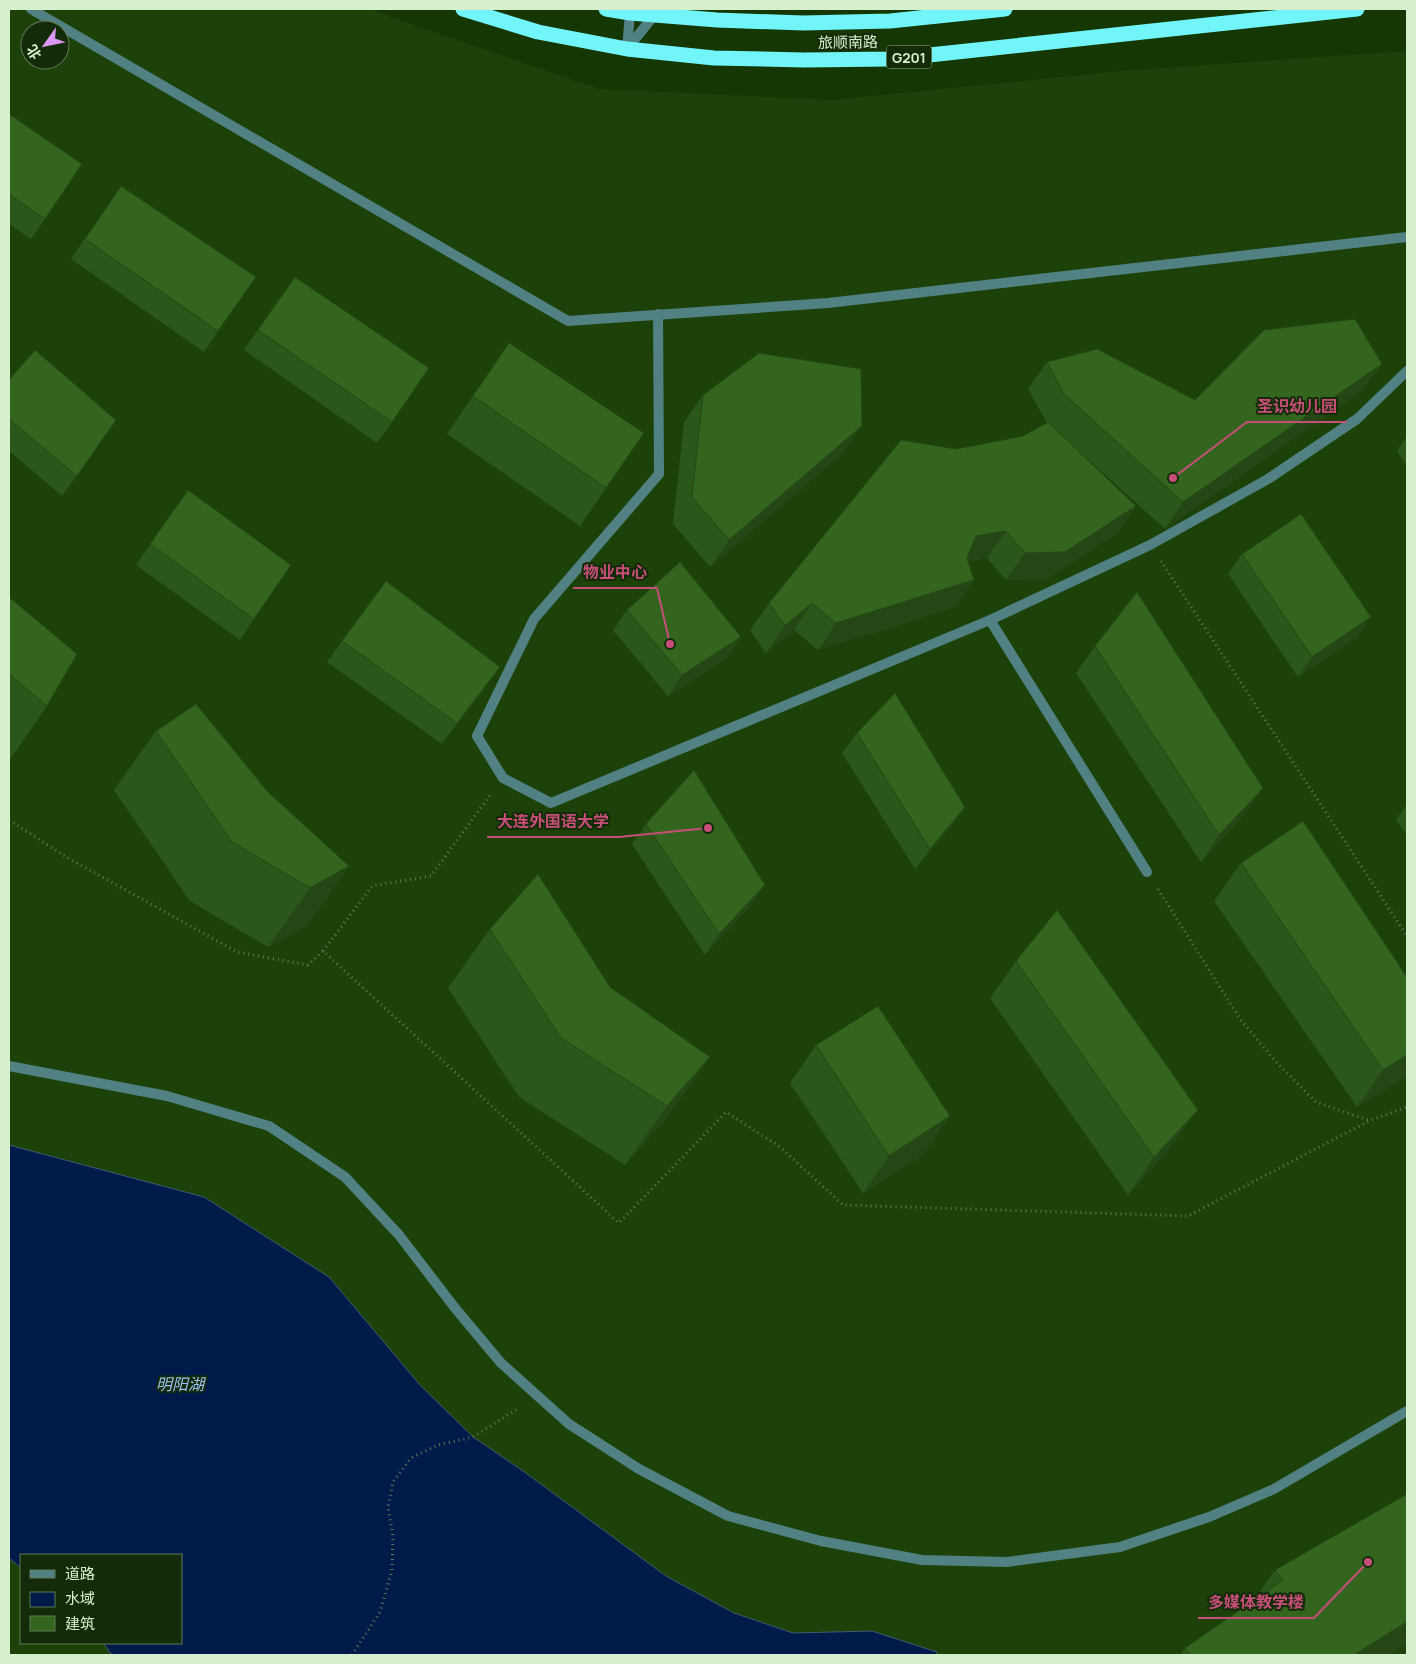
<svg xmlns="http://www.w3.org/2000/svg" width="1416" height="1664" font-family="Manrope,'Noto Sans SC',sans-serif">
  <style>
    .built { fill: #1c4209; fill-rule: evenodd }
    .water { fill: #001b49; stroke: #405b71 }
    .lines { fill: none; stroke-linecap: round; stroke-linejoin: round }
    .path { stroke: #5d7c4f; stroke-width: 3; stroke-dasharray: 1 4; stroke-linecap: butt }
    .lane { stroke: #518182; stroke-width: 10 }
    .street { stroke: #518182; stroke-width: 10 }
    .highway { stroke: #72f5f8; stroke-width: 15 }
    .wall { fill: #2c571a }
    .shaded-wall { fill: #244715 }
    .building { fill: #33651e; stroke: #244715 }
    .labels { text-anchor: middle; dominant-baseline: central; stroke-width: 4; stroke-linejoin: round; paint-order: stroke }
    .shield { fill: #132b09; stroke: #9cb592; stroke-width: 1 }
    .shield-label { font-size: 14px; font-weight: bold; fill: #d6f0cd }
    .street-label { font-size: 15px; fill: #d6f0cd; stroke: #132b09 }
    .water-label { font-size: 16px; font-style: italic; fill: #9cc1f7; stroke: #132b09 }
    .leader { fill: none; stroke: #c74e78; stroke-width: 2 }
    .callout-dot { fill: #c74e78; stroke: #132b09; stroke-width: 2 }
    .callout-label { font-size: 16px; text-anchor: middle; font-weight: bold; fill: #c74e78; stroke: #132b09; stroke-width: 4; stroke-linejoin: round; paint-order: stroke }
  </style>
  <rect width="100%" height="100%" fill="#153704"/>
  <path class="built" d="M 9,9 L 373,9 L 382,14 L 599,89 L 834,100 L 1134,70 L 1407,51 L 1407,1655 L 9,1655 ZM 30,30 L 60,30 L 60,60 L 30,60 ZM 21,1555 L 181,1555 L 181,1643 L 21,1643 Z"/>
  <polygon class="water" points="9,1145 204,1197 329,1277 420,1385 473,1437 523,1471 666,1576 734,1613 793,1633 872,1631 937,1652 936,1655 114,1655 110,1653 104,1643 181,1643 181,1555 21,1555 21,1568 9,1558"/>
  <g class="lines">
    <g class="path">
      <polyline points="1161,561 1407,936"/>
      <polyline points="9,820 68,858 237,952 308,965 323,951 619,1223 726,1112 780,1147 843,1205 1188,1216 1369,1121 1407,1107"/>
      <polyline points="1158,889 1240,1019 1278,1064 1316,1102 1368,1120"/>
      <polyline points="323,951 372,886 431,876 490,795"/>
      <polyline points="352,1655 380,1612 392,1570 393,1536 388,1507 393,1482 411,1458 438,1445 473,1437 519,1408"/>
    </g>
    <polyline class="lane" points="990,620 1147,872"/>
    <g class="street">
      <polyline points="31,9 568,321 828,303 1407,237"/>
      <polyline points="627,49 656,13"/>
      <polyline points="627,49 630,13 632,9"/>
      <polyline points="658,314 659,474 534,619 477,736 503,778 551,803 990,620 1150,545 1268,479 1357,419 1407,371"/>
      <polyline points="9,1066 167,1096 269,1126 345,1177 399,1235 455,1308 501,1363 569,1424 639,1469 728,1516 821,1541 922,1560 1007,1562 1120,1547 1209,1517 1274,1489 1407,1411"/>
    </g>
    <g class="highway">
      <polyline points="463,9 538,32 627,49 714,58 804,60 892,59 1357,9"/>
      <polyline points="606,9 630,13 717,20 803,23 890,21 1005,9"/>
    </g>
  </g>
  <g class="wall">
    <polygon points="9,114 45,219 31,239 9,224"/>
    <polygon points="107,206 218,331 204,352 71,259"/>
    <polygon points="280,297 392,422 377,443 244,350"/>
    <polygon points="509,343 606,488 580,526 447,434"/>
    <polygon points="1047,362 1195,400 1382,364 1363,390 1165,529 1071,444 1136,506 1118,533 1046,579 1006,580 987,558 968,561 956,607 818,650 794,630 766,653 750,630 769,603 1023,436 1048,423 1046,421 1028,389"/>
    <polygon points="9,380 116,420 62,496 9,451"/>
    <polygon points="703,395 843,453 710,567 673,524 684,422"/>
    <polygon points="1407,436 1407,466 1397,451"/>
    <polygon points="188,490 254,619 240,640 136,565"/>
    <polygon points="1242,554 1371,617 1357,637 1298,677 1228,574"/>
    <polygon points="9,597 47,706 9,761"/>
    <polygon points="627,610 741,637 727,658 668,696 613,630"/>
    <polygon points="342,641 485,688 442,744 327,662"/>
    <polygon points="1095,646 1263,788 1244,815 1201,862 1076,673"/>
    <polygon points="156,731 268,792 349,866 307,926 268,947 190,901 114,790"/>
    <polygon points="857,733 965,807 951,827 915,869 842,753"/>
    <polygon points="1407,804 1407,835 1396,820"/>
    <polygon points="646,824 751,905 705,955 632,844"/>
    <polygon points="1241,863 1407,977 1407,1076 1357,1107 1214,901"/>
    <polygon points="490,929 610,987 710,1057 668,1116 625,1165 519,1097 448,988"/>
    <polygon points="1016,961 1171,1147 1128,1195 990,998"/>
    <polygon points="816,1045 924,1154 863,1193 790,1083"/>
    <polygon points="1275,1570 1407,1644 1389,1655 1180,1655 1185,1648 1254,1600"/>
  </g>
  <g class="shaded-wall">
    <polygon points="1382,364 1363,390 1165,529 1183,502"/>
    <polygon points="862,426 843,453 710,567 729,540"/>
    <polygon points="1136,506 1118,533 1046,579 1006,580 1025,553"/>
    <polygon points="1006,531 987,558 957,562 976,536"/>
    <polygon points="974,580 956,607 818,650 836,623"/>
    <polygon points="812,603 794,630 766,653 785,626"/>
    <polygon points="1371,617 1357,637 1298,677 1312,657"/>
    <polygon points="741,637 727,658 668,696 682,675"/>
    <polygon points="500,667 485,688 442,744 457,723"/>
    <polygon points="1263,788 1244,815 1201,862 1219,835"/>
    <polygon points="965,807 951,827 915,869 930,849"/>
    <polygon points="349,866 307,926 268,947 310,888"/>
    <polygon points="765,885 751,905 705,955 719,934"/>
    <polygon points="1407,1055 1407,1076 1357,1107 1383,1070"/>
    <polygon points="710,1057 668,1116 625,1165 667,1106"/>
    <polygon points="1198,1110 1171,1147 1128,1195 1154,1157"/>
    <polygon points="950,1116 924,1154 863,1193 889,1156"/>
    <polygon points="1407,1622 1407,1644 1389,1655 1354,1655"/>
  </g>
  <g class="building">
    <polygon points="9,114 82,164 45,219 9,194"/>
    <polygon points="121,186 256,277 218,331 85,239"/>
    <polygon points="295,277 429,368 392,422 258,330"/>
    <polygon points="1355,319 1382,364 1183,502 1064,394 1047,362 1097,349 1195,400 1264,330"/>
    <polygon points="509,343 644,433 606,488 473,396"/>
    <polygon points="35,350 116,420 77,476 9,419 9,380"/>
    <polygon points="759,353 861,369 862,426 729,540 692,497 703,395"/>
    <polygon points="1048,422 1136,506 1065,552 1025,553 1006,531 976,536 967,558 974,580 836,623 812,603 785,626 769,603 901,440 956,449 1023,436"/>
    <polygon points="188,490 291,565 254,619 150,544"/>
    <polygon points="1301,514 1371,617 1312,657 1242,554"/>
    <polygon points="680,562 741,637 682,675 627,610"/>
    <polygon points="386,581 500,667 457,723 342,641"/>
    <polygon points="1137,592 1263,788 1219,835 1095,646"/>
    <polygon points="9,597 77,654 47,706 9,674"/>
    <polygon points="895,693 965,807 930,849 857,733"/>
    <polygon points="196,704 268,792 349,866 310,888 232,842 156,731"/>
    <polygon points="694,770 765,885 719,934 646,824"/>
    <polygon points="1303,821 1407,977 1407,1055 1383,1070 1241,863"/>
    <polygon points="538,874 610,987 710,1057 667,1106 561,1038 490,929"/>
    <polygon points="1057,910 1198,1110 1154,1157 1016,961"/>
    <polygon points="878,1006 950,1116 889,1156 816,1045"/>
    <polygon points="1407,1494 1407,1622 1354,1655 1190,1655 1185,1648 1283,1580 1275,1570"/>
  </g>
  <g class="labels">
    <rect class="shield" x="886.5" y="45.5" width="45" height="23" rx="4"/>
    <g class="shield-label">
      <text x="909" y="57">G201</text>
    </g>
    <g class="street-label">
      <text transform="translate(848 42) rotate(-1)">旅顺南路</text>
    </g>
    <g class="water-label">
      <text x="180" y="1384">明阳湖</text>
    </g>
  </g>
  <path class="leader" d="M1173 478L1247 422H1347M670 644L657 588H573M708 828L619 837H487M1368 1562L1314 1618H1198"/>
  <g class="callout-dot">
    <circle cx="1173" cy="478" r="5"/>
    <circle cx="670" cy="644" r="5"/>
    <circle cx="708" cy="828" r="5"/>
    <circle cx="1368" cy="1562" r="5"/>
  </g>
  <g class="callout-label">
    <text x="1297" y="412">圣识幼儿园</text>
    <text x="615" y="578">物业中心</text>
    <text x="553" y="827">大连外国语大学</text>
    <text x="1256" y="1608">多媒体教学楼</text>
  </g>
  <rect width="1416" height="1664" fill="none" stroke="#d6f0cd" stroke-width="20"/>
  <rect x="20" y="1554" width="162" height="90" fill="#132b09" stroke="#617a57"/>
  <rect x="30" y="1570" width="25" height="8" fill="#518182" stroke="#617a57"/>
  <text x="65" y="1579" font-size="15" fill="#d6f0cd">道路</text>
  <rect x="30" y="1592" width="25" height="15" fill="#001b49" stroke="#617a57"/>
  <text x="65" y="1604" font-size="15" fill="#d6f0cd">水域</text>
  <rect x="30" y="1616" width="25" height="15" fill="#33651e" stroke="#617a57"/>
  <text x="65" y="1629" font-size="15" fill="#d6f0cd">建筑</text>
  <g transform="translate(45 45) rotate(237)"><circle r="24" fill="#132b09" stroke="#617a57"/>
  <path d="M0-4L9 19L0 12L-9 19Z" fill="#dd99f3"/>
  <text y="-8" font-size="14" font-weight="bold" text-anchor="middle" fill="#d6f0cd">北</text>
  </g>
</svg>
